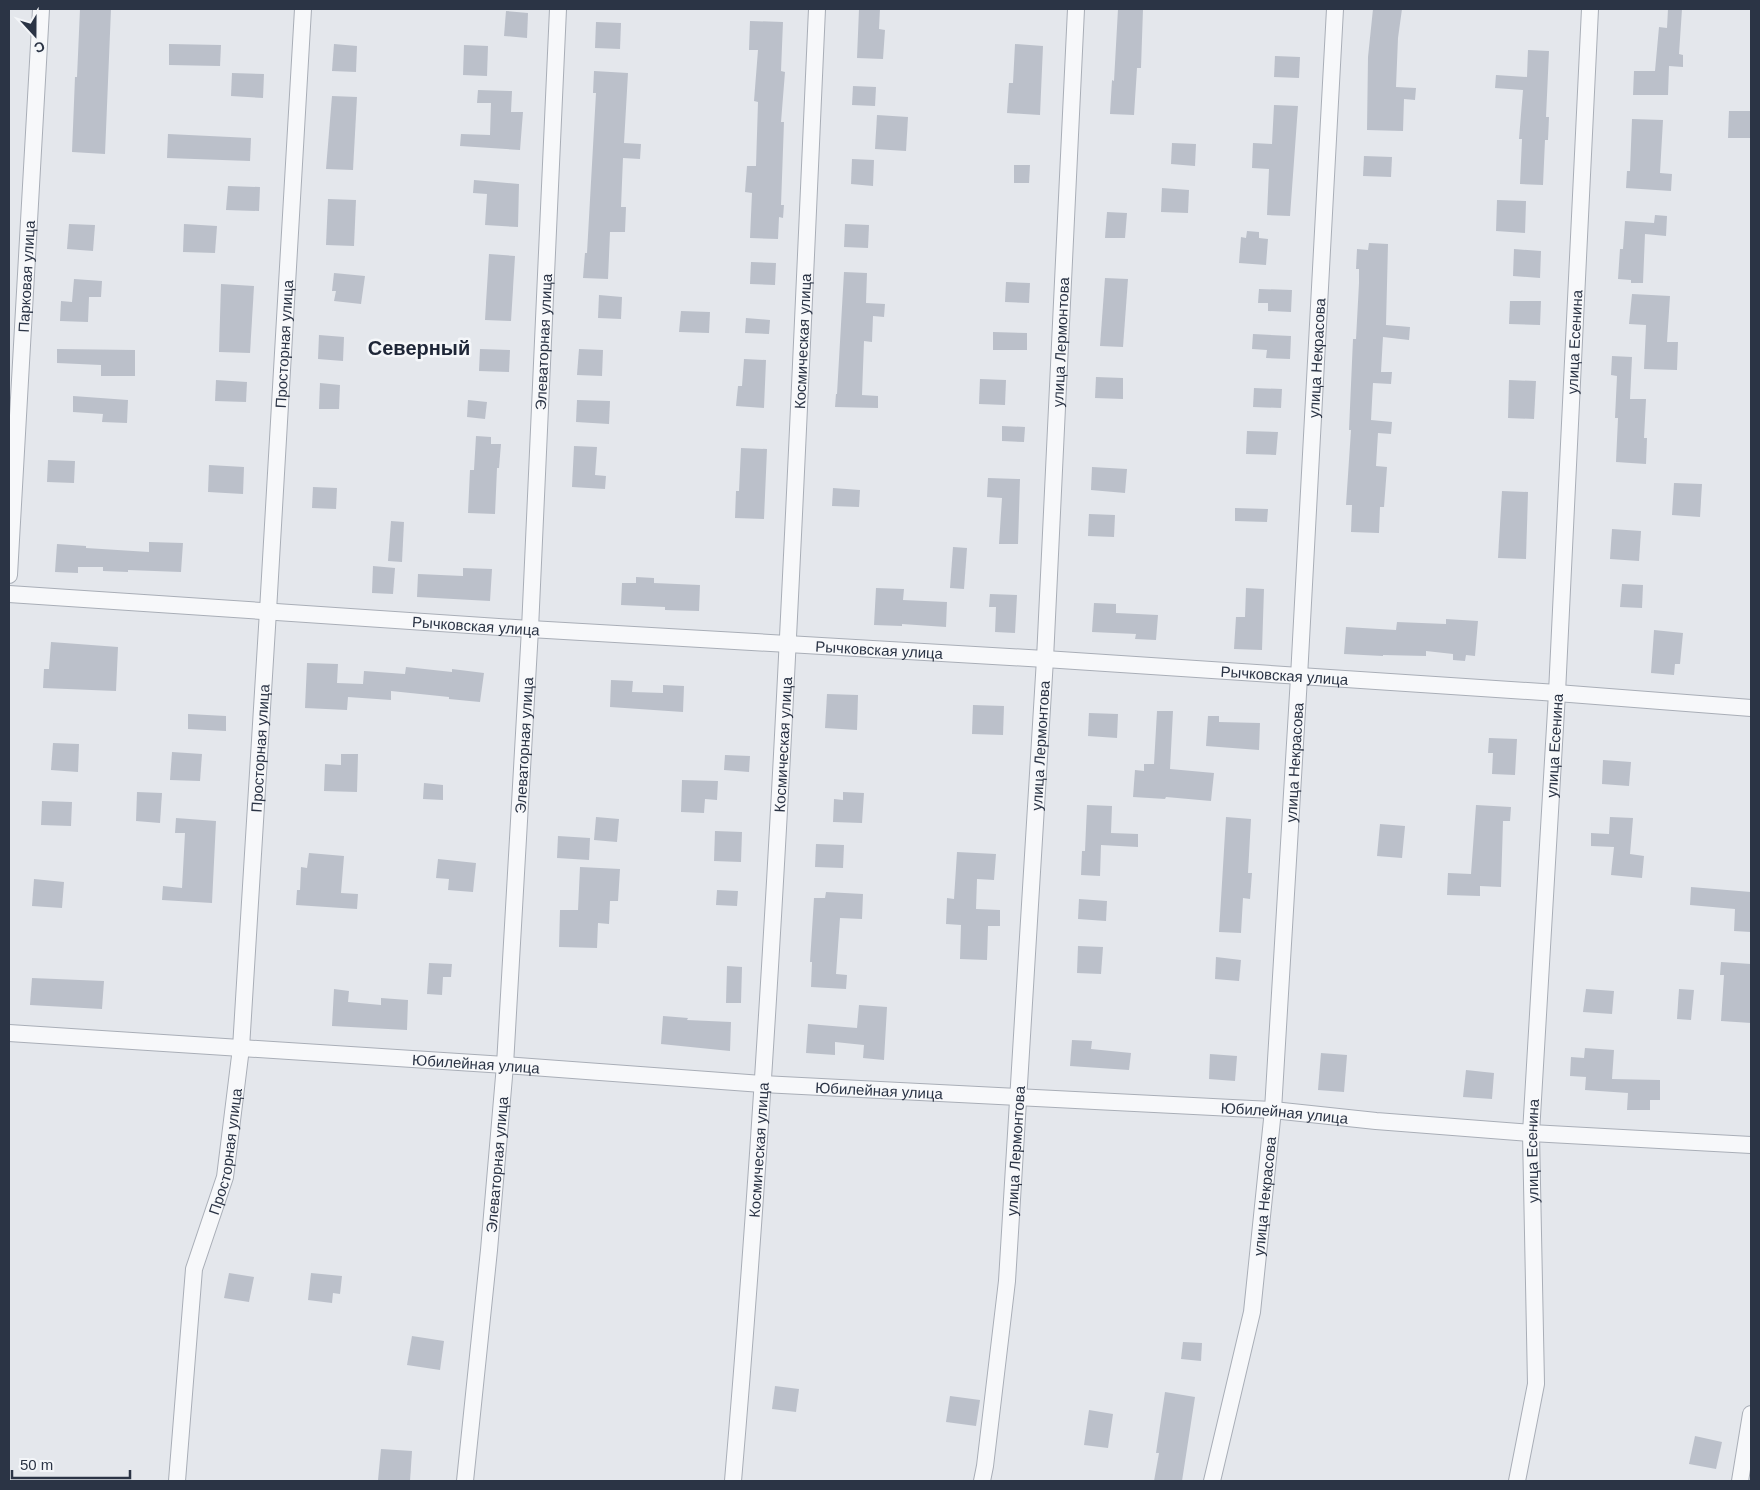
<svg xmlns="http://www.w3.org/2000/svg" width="1760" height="1490" font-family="Arial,sans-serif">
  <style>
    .building { fill: #bbc0ca }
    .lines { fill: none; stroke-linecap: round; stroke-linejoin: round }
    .minor-casing { stroke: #a9aeb7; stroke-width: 18 }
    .minor { stroke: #f7f8fa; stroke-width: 16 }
    .labels { text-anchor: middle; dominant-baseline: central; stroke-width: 5; stroke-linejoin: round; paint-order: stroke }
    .street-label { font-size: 15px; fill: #2b3445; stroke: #f4f6f9 }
    .district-label { font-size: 20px; font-weight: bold; fill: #1d2536; stroke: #f4f6f9 }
  </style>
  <rect width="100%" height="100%" fill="#e4e7ec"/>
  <g class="building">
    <polygon points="80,9 111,9 105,154 72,152 75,77 77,77"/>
    <polygon points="859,9 880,9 879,29 885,30 883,59 857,58"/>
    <polygon points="1118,9 1143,9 1141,68 1137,68 1134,115 1110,114 1112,80 1114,81"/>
    <polygon points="1373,9 1402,9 1398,38 1396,87 1416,88 1415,100 1404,99 1403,131 1367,130 1368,57"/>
    <polygon points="1668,9 1682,9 1679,54 1683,55 1683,67 1669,66 1668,95 1633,95 1634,71 1655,71 1659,27 1667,28"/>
    <polygon points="506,11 528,13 527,38 504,36"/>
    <polygon points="750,21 783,22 781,71 785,72 781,122 784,122 781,205 784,205 783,218 779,217 778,239 750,238 752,193 745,192 747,166 756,166 758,102 754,101 758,50 749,50"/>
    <polygon points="596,22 621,23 620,49 595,48"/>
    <polygon points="169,44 221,45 220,66 169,65"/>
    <polygon points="334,44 357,46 356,72 332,71"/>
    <polygon points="1015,44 1043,46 1040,115 1007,113 1009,83 1013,83"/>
    <polygon points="464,45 488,46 487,76 463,75"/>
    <polygon points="1528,50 1549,51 1546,117 1549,117 1548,140 1545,140 1543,185 1520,184 1522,139 1519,139 1523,90 1495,88 1496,75 1527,77"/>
    <polygon points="1275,56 1300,57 1299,78 1274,77"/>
    <polygon points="594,71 628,73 624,143 641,144 640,159 623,158 621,207 626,207 625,232 610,232 608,279 583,278 585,253 587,253 596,93 593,93"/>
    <polygon points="232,73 264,74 263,98 231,96"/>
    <polygon points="853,86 876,87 875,106 852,105"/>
    <polygon points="478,90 512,91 511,112 523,112 520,150 460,146 461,134 490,135 491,103 477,103"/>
    <polygon points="332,96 357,97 353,170 326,169"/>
    <polygon points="1274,105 1298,106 1290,216 1267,215 1269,169 1252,168 1253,143 1272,144"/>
    <polygon points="1729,111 1751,111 1750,138 1728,138"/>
    <polygon points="877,115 908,117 906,151 875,149"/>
    <polygon points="1632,119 1663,120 1660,173 1672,174 1671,191 1626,188 1627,171 1630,171"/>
    <polygon points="168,134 251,138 250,161 167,158"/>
    <polygon points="1172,143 1196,144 1195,166 1171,164"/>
    <polygon points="1364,156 1392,157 1391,177 1363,176"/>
    <polygon points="852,159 874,160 873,186 851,184"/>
    <polygon points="1014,165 1030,165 1029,183 1014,183"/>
    <polygon points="474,180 519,184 518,227 485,225 487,194 473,193"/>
    <polygon points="228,186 260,187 259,211 226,210"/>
    <polygon points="1162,188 1189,190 1188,213 1161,212"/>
    <polygon points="328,199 356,200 354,246 326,245"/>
    <polygon points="1497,200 1526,201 1525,233 1496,231"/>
    <polygon points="1107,212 1127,213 1125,238 1105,238"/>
    <polygon points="1655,215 1667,216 1666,236 1645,234 1643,283 1631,283 1631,280 1618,279 1620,249 1623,249 1625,221 1654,223"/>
    <polygon points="69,224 95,225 93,251 67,249"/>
    <polygon points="184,224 217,226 215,253 183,252"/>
    <polygon points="845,224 869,225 868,248 844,247"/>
    <polygon points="1247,231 1259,232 1259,238 1268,239 1266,265 1239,263 1241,237 1246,238"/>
    <polygon points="1369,243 1388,244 1386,325 1410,327 1409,340 1383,337 1381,372 1392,372 1391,384 1373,383 1371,420 1392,422 1391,434 1378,433 1376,466 1387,467 1384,507 1380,507 1379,533 1351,532 1352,505 1346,505 1351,430 1349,430 1353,339 1356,339 1359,283 1359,269 1356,269 1357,249 1368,250"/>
    <polygon points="1514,249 1541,251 1540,278 1513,276"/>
    <polygon points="489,254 515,256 511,321 485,320"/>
    <polygon points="751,262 776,263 775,285 750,284"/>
    <polygon points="844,272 867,273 866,303 885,304 884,317 873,316 872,342 864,341 862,395 878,396 878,408 835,407 836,394 837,394"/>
    <polygon points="334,273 365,276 361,304 334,301 336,291 332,291"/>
    <polygon points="1105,278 1128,279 1123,347 1100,346"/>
    <polygon points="74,279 102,281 101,297 89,297 88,322 60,321 61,301 72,302"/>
    <polygon points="1006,282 1030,283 1029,303 1005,302"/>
    <polygon points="221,284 254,286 250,353 219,352"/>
    <polygon points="1259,289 1292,290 1291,312 1268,311 1268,303 1258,303"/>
    <polygon points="1632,294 1670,296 1667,342 1678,342 1677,370 1644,369 1646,325 1629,324"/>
    <polygon points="599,295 622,297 621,319 598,318"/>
    <polygon points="1510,301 1541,301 1540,325 1509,324"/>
    <polygon points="681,311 710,312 709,333 679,332"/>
    <polygon points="746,318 770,320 769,334 745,333"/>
    <polygon points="993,332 1027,333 1027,350 993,350"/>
    <polygon points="1253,334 1291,336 1290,359 1266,358 1267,350 1252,349"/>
    <polygon points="319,335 344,337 343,361 318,359"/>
    <polygon points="57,349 135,350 135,376 101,376 101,365 57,363"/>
    <polygon points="480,349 510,350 509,372 479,371"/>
    <polygon points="579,349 603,350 602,376 577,375"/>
    <polygon points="1612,356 1632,357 1630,399 1646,399 1644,438 1647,438 1646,464 1616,462 1618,418 1615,418 1617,376 1611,375"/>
    <polygon points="744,359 766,360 764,408 736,406 738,386 742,386"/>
    <polygon points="1096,377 1123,378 1123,399 1095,398"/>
    <polygon points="980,379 1006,380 1005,405 979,404"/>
    <polygon points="216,380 247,382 246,402 215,401"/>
    <polygon points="1509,380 1536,381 1534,419 1508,418"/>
    <polygon points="320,383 340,385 339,409 319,409"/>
    <polygon points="1254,388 1282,389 1281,408 1253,407"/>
    <polygon points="73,396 128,400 127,423 102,422 103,414 73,412"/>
    <polygon points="468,400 487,402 485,419 467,417"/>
    <polygon points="577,400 610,401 609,424 576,422"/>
    <polygon points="1002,426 1025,427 1024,442 1002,441"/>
    <polygon points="1247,431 1278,432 1276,455 1246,454"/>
    <polygon points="476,436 491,437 491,444 501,444 499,468 497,468 495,514 468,513 470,470 474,470"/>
    <polygon points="574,446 597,447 595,475 606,476 605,489 572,487"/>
    <polygon points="741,448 767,449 764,519 735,518 736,491 739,491"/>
    <polygon points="48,460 75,461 74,483 47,482"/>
    <polygon points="209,465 244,467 243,494 208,492"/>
    <polygon points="1092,467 1127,469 1125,493 1091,490"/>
    <polygon points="988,478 1020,479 1018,544 999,544 1002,498 987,497"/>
    <polygon points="1674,483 1702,484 1700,517 1672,515"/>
    <polygon points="313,487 337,488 336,509 312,508"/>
    <polygon points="833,488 860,490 859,507 832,506"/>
    <polygon points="1502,491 1528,492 1526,559 1498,558"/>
    <polygon points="1235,508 1268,509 1267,522 1235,521"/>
    <polygon points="1089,514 1115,515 1114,537 1088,536"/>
    <polygon points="391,521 404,522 402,562 388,561"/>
    <polygon points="1612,529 1641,531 1639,561 1610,559"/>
    <polygon points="149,542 183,543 181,572 128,570 128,572 103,571 103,567 78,567 78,573 55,572 57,544 86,546 86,548 149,552"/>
    <polygon points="953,547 967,548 964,589 950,588"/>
    <polygon points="373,566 395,568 393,594 372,593"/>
    <polygon points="463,568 492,569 490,601 417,597 418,574 463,576"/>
    <polygon points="636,577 654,578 654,583 700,585 699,611 665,610 665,607 621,605 622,583 636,583"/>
    <polygon points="1622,584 1643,585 1642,608 1620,607"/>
    <polygon points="876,588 904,589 903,600 947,602 946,627 902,624 902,626 874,625"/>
    <polygon points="1246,588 1264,589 1262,650 1234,649 1236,617 1245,617"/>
    <polygon points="990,594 1017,595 1015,633 995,632 996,607 989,607"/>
    <polygon points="1094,603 1116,604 1116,613 1158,615 1156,640 1135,639 1136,634 1092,632"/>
    <polygon points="1446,619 1478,621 1475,656 1466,655 1465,661 1453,660 1453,654 1426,651 1426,656 1383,655 1383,656 1344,654 1346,627 1396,630 1397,622 1446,624"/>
    <polygon points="1654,630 1683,633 1680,664 1675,664 1674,675 1651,673"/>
    <polygon points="51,642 118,647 116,691 43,688 44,669 49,669"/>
    <polygon points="307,663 338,664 337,683 363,684 364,671 405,674 406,667 452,672 452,669 484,673 480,702 449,699 449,697 391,691 391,700 348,697 347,710 305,708"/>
    <polygon points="611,680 633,681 632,692 663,693 663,685 684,686 683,712 610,707"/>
    <polygon points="827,694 858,695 857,730 825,728"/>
    <polygon points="973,705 1004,706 1003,735 972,734"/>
    <polygon points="1157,711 1173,711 1170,769 1214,773 1211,801 1166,797 1165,799 1133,797 1135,770 1144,771 1144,764 1154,764"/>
    <polygon points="1089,713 1118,714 1117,738 1088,736"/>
    <polygon points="188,714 226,716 226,731 188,729"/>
    <polygon points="1208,716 1219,716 1219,722 1260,723 1259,750 1206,746"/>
    <polygon points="1489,738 1517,739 1515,775 1492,774 1493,753 1488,753"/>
    <polygon points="53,743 79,744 78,772 51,770"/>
    <polygon points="172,752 202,754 200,781 170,780"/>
    <polygon points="341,754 358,754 357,792 324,791 325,764 341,765"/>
    <polygon points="725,755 750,756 749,772 724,770"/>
    <polygon points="1603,760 1631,762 1629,786 1602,784"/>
    <polygon points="682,780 718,781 717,800 705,799 704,813 681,812"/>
    <polygon points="424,783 443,785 443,800 423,799"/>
    <polygon points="137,792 162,793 160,823 136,821"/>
    <polygon points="843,792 864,793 862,823 833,822 834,799 843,800"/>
    <polygon points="42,801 72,802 71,826 41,825"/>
    <polygon points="1087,805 1112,806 1111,833 1138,834 1138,847 1101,845 1100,876 1081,875 1082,851 1085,851"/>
    <polygon points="1476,805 1511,807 1510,821 1503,821 1501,887 1480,886 1480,896 1447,895 1448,873 1471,874"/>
    <polygon points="596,817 619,819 617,842 594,840"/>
    <polygon points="1226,817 1251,819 1248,873 1252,873 1250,899 1243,898 1241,933 1219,932"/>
    <polygon points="1610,817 1633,818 1630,854 1644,856 1642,878 1611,875 1614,847 1591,846 1591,833 1609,834"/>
    <polygon points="176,818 216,821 212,903 162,900 163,886 182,888 185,833 175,833"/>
    <polygon points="1380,824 1405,826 1402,858 1377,856"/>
    <polygon points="715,831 742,832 741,862 714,861"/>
    <polygon points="558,836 590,838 589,860 557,858"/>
    <polygon points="816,844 844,845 843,868 815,867"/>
    <polygon points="957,852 996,854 994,880 977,879 976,909 1000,910 1000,926 988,926 987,960 960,959 961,925 946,924 947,898 954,899"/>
    <polygon points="309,853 344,856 341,893 358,894 357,909 296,905 297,890 300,890 301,867 307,868"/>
    <polygon points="438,859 476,863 473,892 448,890 449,879 436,878"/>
    <polygon points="580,867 620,869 618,901 610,901 609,924 598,923 597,948 559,947 560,910 578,910"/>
    <polygon points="34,879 64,882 62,908 32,906"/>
    <polygon points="1691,887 1751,892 1751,932 1734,931 1735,909 1690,905"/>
    <polygon points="717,890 738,891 737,906 716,905"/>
    <polygon points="826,892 863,894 862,919 840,918 836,974 847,975 846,989 811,987 812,962 810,962 814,898 825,898"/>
    <polygon points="1079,899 1107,901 1106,921 1078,919"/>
    <polygon points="1078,946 1103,947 1101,974 1077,973"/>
    <polygon points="1216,957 1241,960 1239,981 1215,979"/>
    <polygon points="1721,962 1751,964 1751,1023 1721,1021 1724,975 1720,975"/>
    <polygon points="429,963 452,964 451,977 443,977 442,995 427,994"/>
    <polygon points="727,966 742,967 741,1003 726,1003"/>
    <polygon points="32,978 104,981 102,1009 30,1005"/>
    <polygon points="334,989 349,991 348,1002 381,1005 381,998 408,1000 407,1030 332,1026"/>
    <polygon points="1586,989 1614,991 1612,1014 1583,1012"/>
    <polygon points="1679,989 1694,990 1691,1020 1677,1019"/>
    <polygon points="859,1005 887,1007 884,1060 863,1058 864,1045 835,1042 835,1055 806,1053 808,1024 857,1028"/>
    <polygon points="663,1016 688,1018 687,1020 731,1022 730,1051 661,1044"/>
    <polygon points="1072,1040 1092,1041 1091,1049 1131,1053 1129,1070 1070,1066"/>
    <polygon points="1585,1048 1614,1050 1612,1079 1660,1080 1660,1100 1650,1100 1650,1110 1627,1110 1628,1093 1585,1090 1586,1077 1570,1076 1571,1057 1584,1058"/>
    <polygon points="1321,1053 1347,1055 1344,1092 1318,1090"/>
    <polygon points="1210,1054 1237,1056 1235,1081 1209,1079"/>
    <polygon points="1466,1070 1494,1073 1492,1099 1463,1097"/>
    <polygon points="229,1273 254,1277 249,1302 224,1298"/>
    <polygon points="311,1273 342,1276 340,1294 333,1293 332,1303 308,1300"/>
    <polygon points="412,1336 444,1341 440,1370 407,1365"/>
    <polygon points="1183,1342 1202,1343 1201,1361 1181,1359"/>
    <polygon points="775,1386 799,1389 796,1412 772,1409"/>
    <polygon points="1165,1392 1195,1397 1182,1481 1154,1481 1159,1453 1156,1453"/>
    <polygon points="950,1396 980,1400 976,1426 946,1422"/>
    <polygon points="1089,1410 1113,1414 1108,1448 1084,1445"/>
    <polygon points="1695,1436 1722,1442 1716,1469 1689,1464"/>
    <polygon points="381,1449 412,1451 410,1481 378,1480"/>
  </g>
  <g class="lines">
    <g class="minor-casing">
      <g id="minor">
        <path id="s1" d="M 9,575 L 41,9"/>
        <path id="s2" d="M 9,594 L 530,629 L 1045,659 L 1557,693 L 1751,708"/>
        <path id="s3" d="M 9,1033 L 505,1065 L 762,1084 L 1273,1110 L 1376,1121 L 1531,1133 L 1751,1145"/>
        <path id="s4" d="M 177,1481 L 194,1269 L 225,1177 L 241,1048 L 268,611 L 303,9"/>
        <path id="s5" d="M 465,1481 L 489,1250 L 505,1065 L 530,629 L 558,9"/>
        <path id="s6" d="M 733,1481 C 775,991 795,500 817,9"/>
        <path id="s7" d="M 982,1481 L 985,1466 L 1007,1281 L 1045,659 L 1076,9"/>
        <path id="s8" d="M 1212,1481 L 1252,1312 L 1273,1110 L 1299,677 L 1335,9"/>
        <path id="s9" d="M 1517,1481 L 1536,1384 L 1531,1133 L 1557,693 L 1590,9"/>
        <polyline points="1740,1481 1751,1414"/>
      </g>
    </g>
    <use href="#minor" class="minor"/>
  </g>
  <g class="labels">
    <g class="street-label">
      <text stroke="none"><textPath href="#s1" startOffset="299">Парковая улица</textPath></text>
      <text stroke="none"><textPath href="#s5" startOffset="1142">Элеваторная улица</textPath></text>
      <text stroke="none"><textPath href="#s6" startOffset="1142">Космическая улица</textPath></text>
      <text stroke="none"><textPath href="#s7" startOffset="1142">улица Лермонтова</textPath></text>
      <text stroke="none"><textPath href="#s9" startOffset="1142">улица Есенина</textPath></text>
      <text stroke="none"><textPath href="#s4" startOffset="1145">Просторная улица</textPath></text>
      <text stroke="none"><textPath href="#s8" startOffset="1130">улица Некрасова</textPath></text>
      <text stroke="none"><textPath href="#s2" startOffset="468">Рычковская улица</textPath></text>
      <text stroke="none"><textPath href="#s2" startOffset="872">Рычковская улица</textPath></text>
      <text stroke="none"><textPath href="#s2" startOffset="1278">Рычковская улица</textPath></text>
      <text stroke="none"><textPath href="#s6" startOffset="738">Космическая улица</textPath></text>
      <text stroke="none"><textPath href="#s5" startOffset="738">Элеваторная улица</textPath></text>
      <text stroke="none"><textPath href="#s7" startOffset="738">улица Лермонтова</textPath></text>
      <text stroke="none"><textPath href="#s9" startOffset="738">улица Есенина</textPath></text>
      <text stroke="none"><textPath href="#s4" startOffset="740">Просторная улица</textPath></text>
      <text stroke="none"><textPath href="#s8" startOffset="725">улица Некрасова</textPath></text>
      <text stroke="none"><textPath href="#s3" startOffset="468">Юбилейная улица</textPath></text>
      <text stroke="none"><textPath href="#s3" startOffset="872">Юбилейная улица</textPath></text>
      <text stroke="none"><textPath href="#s3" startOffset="1278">Юбилейная улица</textPath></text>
      <text stroke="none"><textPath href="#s6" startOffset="332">Космическая улица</textPath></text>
      <text stroke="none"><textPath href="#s7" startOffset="332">улица Лермонтова</textPath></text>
      <text stroke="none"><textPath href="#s9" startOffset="332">улица Есенина</textPath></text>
      <text stroke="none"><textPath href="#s4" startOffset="335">Просторная улица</textPath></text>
      <text stroke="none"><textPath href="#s5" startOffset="318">Элеваторная улица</textPath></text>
      <text stroke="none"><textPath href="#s8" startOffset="290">улица Некрасова</textPath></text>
    </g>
    <g class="district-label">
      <text x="419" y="348">Северный</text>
    </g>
  </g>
  <rect width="1760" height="1490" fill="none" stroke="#2b3445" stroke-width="20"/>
  <g transform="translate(35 35) rotate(159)" stroke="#f4f6f9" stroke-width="4" paint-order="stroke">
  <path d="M0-4L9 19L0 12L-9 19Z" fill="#2b3445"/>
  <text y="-8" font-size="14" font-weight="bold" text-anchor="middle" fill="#2b3445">С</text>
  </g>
  <path d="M12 1470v8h118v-8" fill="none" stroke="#2b3445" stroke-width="2.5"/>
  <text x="20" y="1470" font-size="15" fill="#2b3445" stroke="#f4f6f9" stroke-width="4" paint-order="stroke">50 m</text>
</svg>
